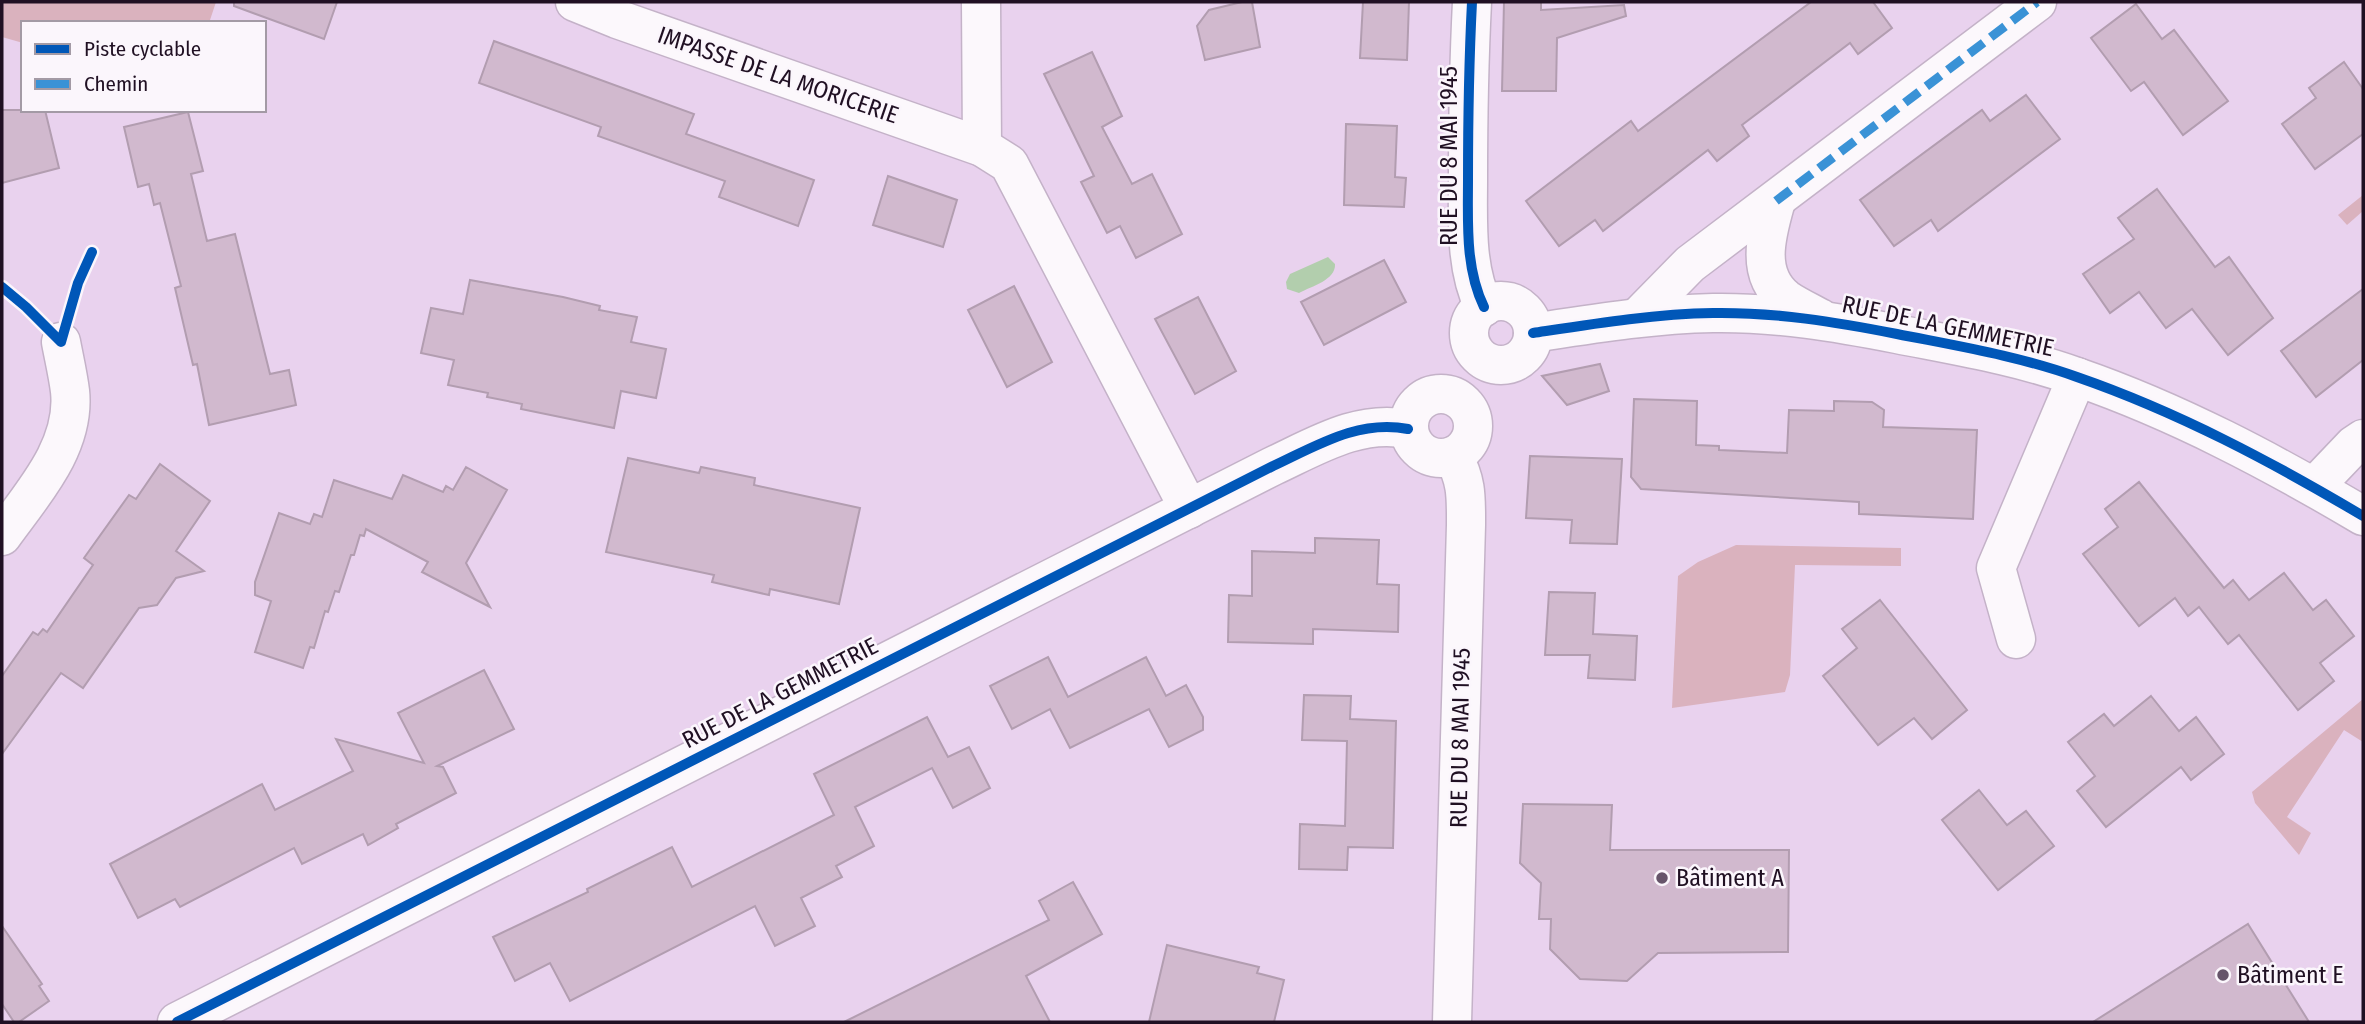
<svg xmlns="http://www.w3.org/2000/svg" width="2365" height="1024" font-family="'Fira Sans Condensed',sans-serif">
  <style>
    .green { fill: #dab2be }
    .water { fill: #b2cead }
    .building { fill: #d1b9ce; stroke: #b29db0; stroke-width: 2 }
    .lines { fill: none; stroke-linecap: round; stroke-linejoin: round }
    .street-casing { stroke: #c4b2c8; stroke-width: 41 }
    .street { stroke: #fcf8fc; stroke-width: 38 }
    .quiet { stroke: #3a92d6; stroke-width: 9; stroke-dasharray: 18 9; stroke-linecap: butt }
    .cycleway-casing { stroke: #fbf6fc; stroke-width: 15 }
    .cycleway { stroke: #0057b8; stroke-width: 10 }
    .poi-dot { fill: #66546a; stroke: #fbf6fc; stroke-width: 2.5 }
    .labels { text-anchor: middle; dominant-baseline: central; stroke-width: 5; stroke-linejoin: round; paint-order: stroke }
    .street-label { font-size: 24px; fill: #201023; stroke: #fbf6fc }
    .poi-label { font-size: 24px; fill: #201023; stroke: #fbf6fc; text-anchor: start }
  </style>
  <rect width="100%" height="100%" fill="#e9d2ee"/>
  <g class="green">
    <polygon points="2,2 216,2 209,23 23,23 23,43 2,37"/>
    <polygon points="2363,195 2363,211 2347,225 2338,215"/>
    <polygon points="1736,545 1901,548 1901,566 1795,565 1790,675 1785,692 1672,708 1678,576 1698,562"/>
    <polygon points="2363,699 2363,742 2344,730 2287,817 2311,833 2299,855 2255,803 2252,792"/>
  </g>
  <path class="water" d="M 1328,257 L 1335,264 C 1336,280 1312,286 1299,293 L 1287,289 L 1286,282 L 1290,274 Z"/>
  <g class="building">
    <polygon points="234,2 337,2 324,39 234,6"/>
    <polygon points="1242,2 1252,2 1260,47 1205,60 1197,26 1209,10"/>
    <polygon points="1363,2 1409,2 1407,60 1360,58"/>
    <polygon points="1504,2 1541,2 1541,10 1624,5 1626,16 1557,38 1556,91 1502,91"/>
    <polygon points="1811,2 1873,2 1892,28 1858,54 1850,43 1742,125 1749,136 1717,161 1708,150 1603,231 1595,220 1559,246 1526,201 1631,121 1638,131"/>
    <polygon points="2136,4 2162,39 2174,30 2228,101 2183,135 2144,82 2131,91 2091,38"/>
    <polygon points="494,41 694,114 686,134 814,180 798,226 719,197 725,181 598,136 601,127 479,83"/>
    <polygon points="1092,52 1122,116 1102,127 1132,184 1152,174 1182,234 1136,258 1120,226 1107,233 1081,182 1094,176 1044,74"/>
    <polygon points="2344,62 2363,89 2363,134 2315,169 2282,124 2316,98 2309,88"/>
    <polygon points="2026,95 2060,139 1938,231 1931,220 1894,246 1860,200 1982,110 1990,121"/>
    <polygon points="2,110 45,110 59,168 2,183"/>
    <polygon points="188,112 203,171 191,174 207,241 235,234 270,374 289,370 296,405 209,425 197,364 193,365 175,288 181,286 160,203 154,205 149,184 138,187 124,127"/>
    <polygon points="1346,124 1397,126 1395,177 1406,178 1404,207 1344,205"/>
    <polygon points="888,176 957,200 943,247 873,225"/>
    <polygon points="2157,189 2215,267 2229,257 2273,318 2228,355 2192,309 2166,328 2139,292 2110,313 2083,274 2134,239 2118,218"/>
    <polygon points="1384,260 1406,302 1324,345 1301,302"/>
    <polygon points="470,280 563,297 600,306 599,310 637,317 631,342 666,349 656,398 621,391 614,428 521,409 522,404 487,397 488,393 448,385 454,360 421,353 431,308 463,314"/>
    <polygon points="1014,286 1052,362 1007,387 968,310"/>
    <polygon points="2363,289 2363,360 2316,397 2281,351"/>
    <polygon points="1198,297 1236,371 1195,394 1155,319"/>
    <polygon points="1600,364 1609,391 1567,405 1542,376"/>
    <polygon points="1634,399 1697,401 1696,445 1719,446 1719,450 1787,453 1789,410 1834,411 1834,401 1872,402 1884,410 1883,427 1977,430 1973,519 1859,514 1859,502 1641,489 1631,477"/>
    <polygon points="1530,456 1622,459 1617,544 1570,543 1572,520 1526,518"/>
    <polygon points="628,458 699,473 701,467 755,478 754,485 860,508 839,604 770,589 769,595 712,582 714,575 606,552"/>
    <polygon points="160,464 210,501 176,551 204,571 176,578 157,605 139,608 83,688 61,673 2,754 2,676 33,632 38,635 43,629 47,632 93,565 84,558 129,495 136,499"/>
    <polygon points="466,467 507,490 466,563 490,607 422,572 428,562 366,529 364,536 360,535 354,555 351,555 339,592 335,591 328,612 325,611 314,648 310,647 303,668 255,652 271,601 255,595 255,582 279,513 310,524 314,514 322,517 334,480 392,499 403,475 443,492 446,486 453,490"/>
    <polygon points="2139,482 2224,588 2233,580 2249,600 2284,573 2313,610 2326,600 2354,636 2320,663 2334,681 2298,710 2239,635 2228,644 2199,607 2188,616 2175,598 2139,626 2083,554 2118,527 2105,509"/>
    <polygon points="1315,538 1379,540 1377,584 1399,585 1398,632 1313,629 1313,644 1228,642 1229,595 1252,596 1252,551 1315,553"/>
    <polygon points="1549,592 1595,593 1593,634 1637,636 1635,680 1588,678 1590,655 1545,655"/>
    <polygon points="1880,600 1967,710 1932,739 1914,718 1878,745 1823,676 1857,648 1842,629"/>
    <polygon points="1048,657 1068,697 1146,657 1166,696 1186,685 1203,717 1203,730 1169,747 1149,709 1070,748 1050,709 1012,729 990,686"/>
    <polygon points="484,670 514,729 437,766 443,767 456,793 396,824 398,828 368,845 363,834 302,864 294,848 180,907 175,899 138,918 110,864 262,784 275,810 353,771 336,739 424,763 398,713"/>
    <polygon points="1304,695 1351,696 1350,719 1396,721 1393,848 1348,847 1347,870 1299,869 1300,824 1345,826 1346,783 1347,741 1302,740"/>
    <polygon points="2151,696 2179,731 2196,717 2224,754 2191,780 2181,767 2106,827 2077,791 2095,776 2068,742 2104,714 2114,726"/>
    <polygon points="927,717 948,757 969,747 990,788 953,808 932,768 855,807 874,846 836,866 842,877 801,898 815,926 775,946 755,906 570,1001 550,963 515,981 493,937 588,892 587,889 672,847 692,887 834,815 814,774"/>
    <polygon points="1979,790 2007,825 2026,811 2054,846 1998,890 1942,820"/>
    <polygon points="1523,804 1612,805 1610,850 1789,850 1788,952 1658,953 1627,981 1580,979 1550,949 1551,919 1539,919 1541,883 1520,863"/>
    <polygon points="1073,882 1102,934 1026,976 1050,1022 844,1022 1049,920 1039,901"/>
    <polygon points="2248,924 2309,1022 2093,1022"/>
    <polygon points="2,926 42,984 39,986 49,1001 19,1022 14,1022 2,1004"/>
    <polygon points="1167,945 1259,967 1257,973 1284,980 1274,1022 1149,1022"/>
  </g>
  <g class="lines">
    <g class="street-casing">
      <g id="street">
        <polyline points="575,2 617,19 982,147 1009,164 1189,509"/>
        <polyline points="981,2 982,147"/>
        <path d="M 1472,2 C 1469,61 1468,120 1468,180 C 1468,222 1465,268 1484,307"/>
        <path d="M 1776,201 C 1767,233 1754,274 1786,299 C 1796,306 1809,312 1820,318"/>
        <circle cx="1501" cy="333" r="32"/>
        <polyline points="1637,318 1690,264 2037,2"/>
        <path d="M 1533,333 C 1592,324 1653,314 1713,313 C 1775,312 1836,322 1897,334 C 1957,346 2019,356 2077,377 C 2178,412 2272,462 2363,516"/>
        <circle cx="1441" cy="426" r="32"/>
        <polyline points="2314,487 2354,445 2363,439"/>
        <path d="M 2,536 C 32,494 76,447 70,391 C 68,375 64,358 61,342"/>
        <polyline points="2016,639 1996,568 2077,377"/>
        <path d="M 177,1022 L 1273,466 C 1316,446 1359,419 1408,429"/>
        <path d="M 1452,1022 L 1466,525 C 1466,497 1467,481 1453,456"/>
      </g>
    </g>
    <use href="#street" class="street"/>
    <polyline class="quiet" points="1776,201 2037,2"/>
    <g class="cycleway-casing">
      <g id="cycleway">
        <path d="M 1472,2 C 1469,61 1468,120 1468,180 C 1468,222 1465,268 1484,307"/>
        <polyline points="2,287 26,307 61,342 78,283 92,252"/>
        <path d="M 1533,333 C 1592,324 1653,314 1713,313 C 1775,312 1836,322 1897,334 C 1957,346 2019,356 2077,377 C 2178,412 2272,462 2363,516"/>
        <path d="M 177,1022 L 1273,466 C 1316,446 1359,419 1408,429"/>
      </g>
    </g>
    <use href="#cycleway" class="cycleway"/>
  </g>
  <g class="poi-dot">
    <circle cx="1662" cy="878" r="7"/>
    <circle cx="2223" cy="975" r="7"/>
  </g>
  <g class="labels">
    <g class="street-label">
      <text transform="translate(778 75) rotate(19)">IMPASSE DE LA MORICERIE</text>
      <text transform="translate(1449 156) rotate(-90)">RUE DU 8 MAI 1945</text>
      <text transform="translate(1948 326) rotate(12)">RUE DE LA GEMMETRIE</text>
      <text transform="translate(780 693) rotate(-27)">RUE DE LA GEMMETRIE</text>
      <text transform="translate(1460 738) rotate(-89)">RUE DU 8 MAI 1945</text>
    </g>
    <g class="poi-label">
      <text x="1676" y="878">Bâtiment A</text>
      <text x="2237" y="975">Bâtiment E</text>
    </g>
  </g>
  <rect width="2365" height="1024" fill="none" stroke="#201023" stroke-width="7"/>
  <rect x="21" y="21" width="245" height="91" fill="#fbf6fc" stroke="#a39aa5" stroke-width="2"/>
  <rect x="35" y="44" width="35" height="10" fill="#0057b8" stroke="#a39aa5" stroke-width="2"/>
  <text x="84" y="56" font-size="21" fill="#201023">Piste cyclable</text>
  <rect x="35" y="79" width="35" height="10" fill="#3a92d6" stroke="#a39aa5" stroke-width="2"/>
  <text x="84" y="91" font-size="21" fill="#201023">Chemin</text>
</svg>
